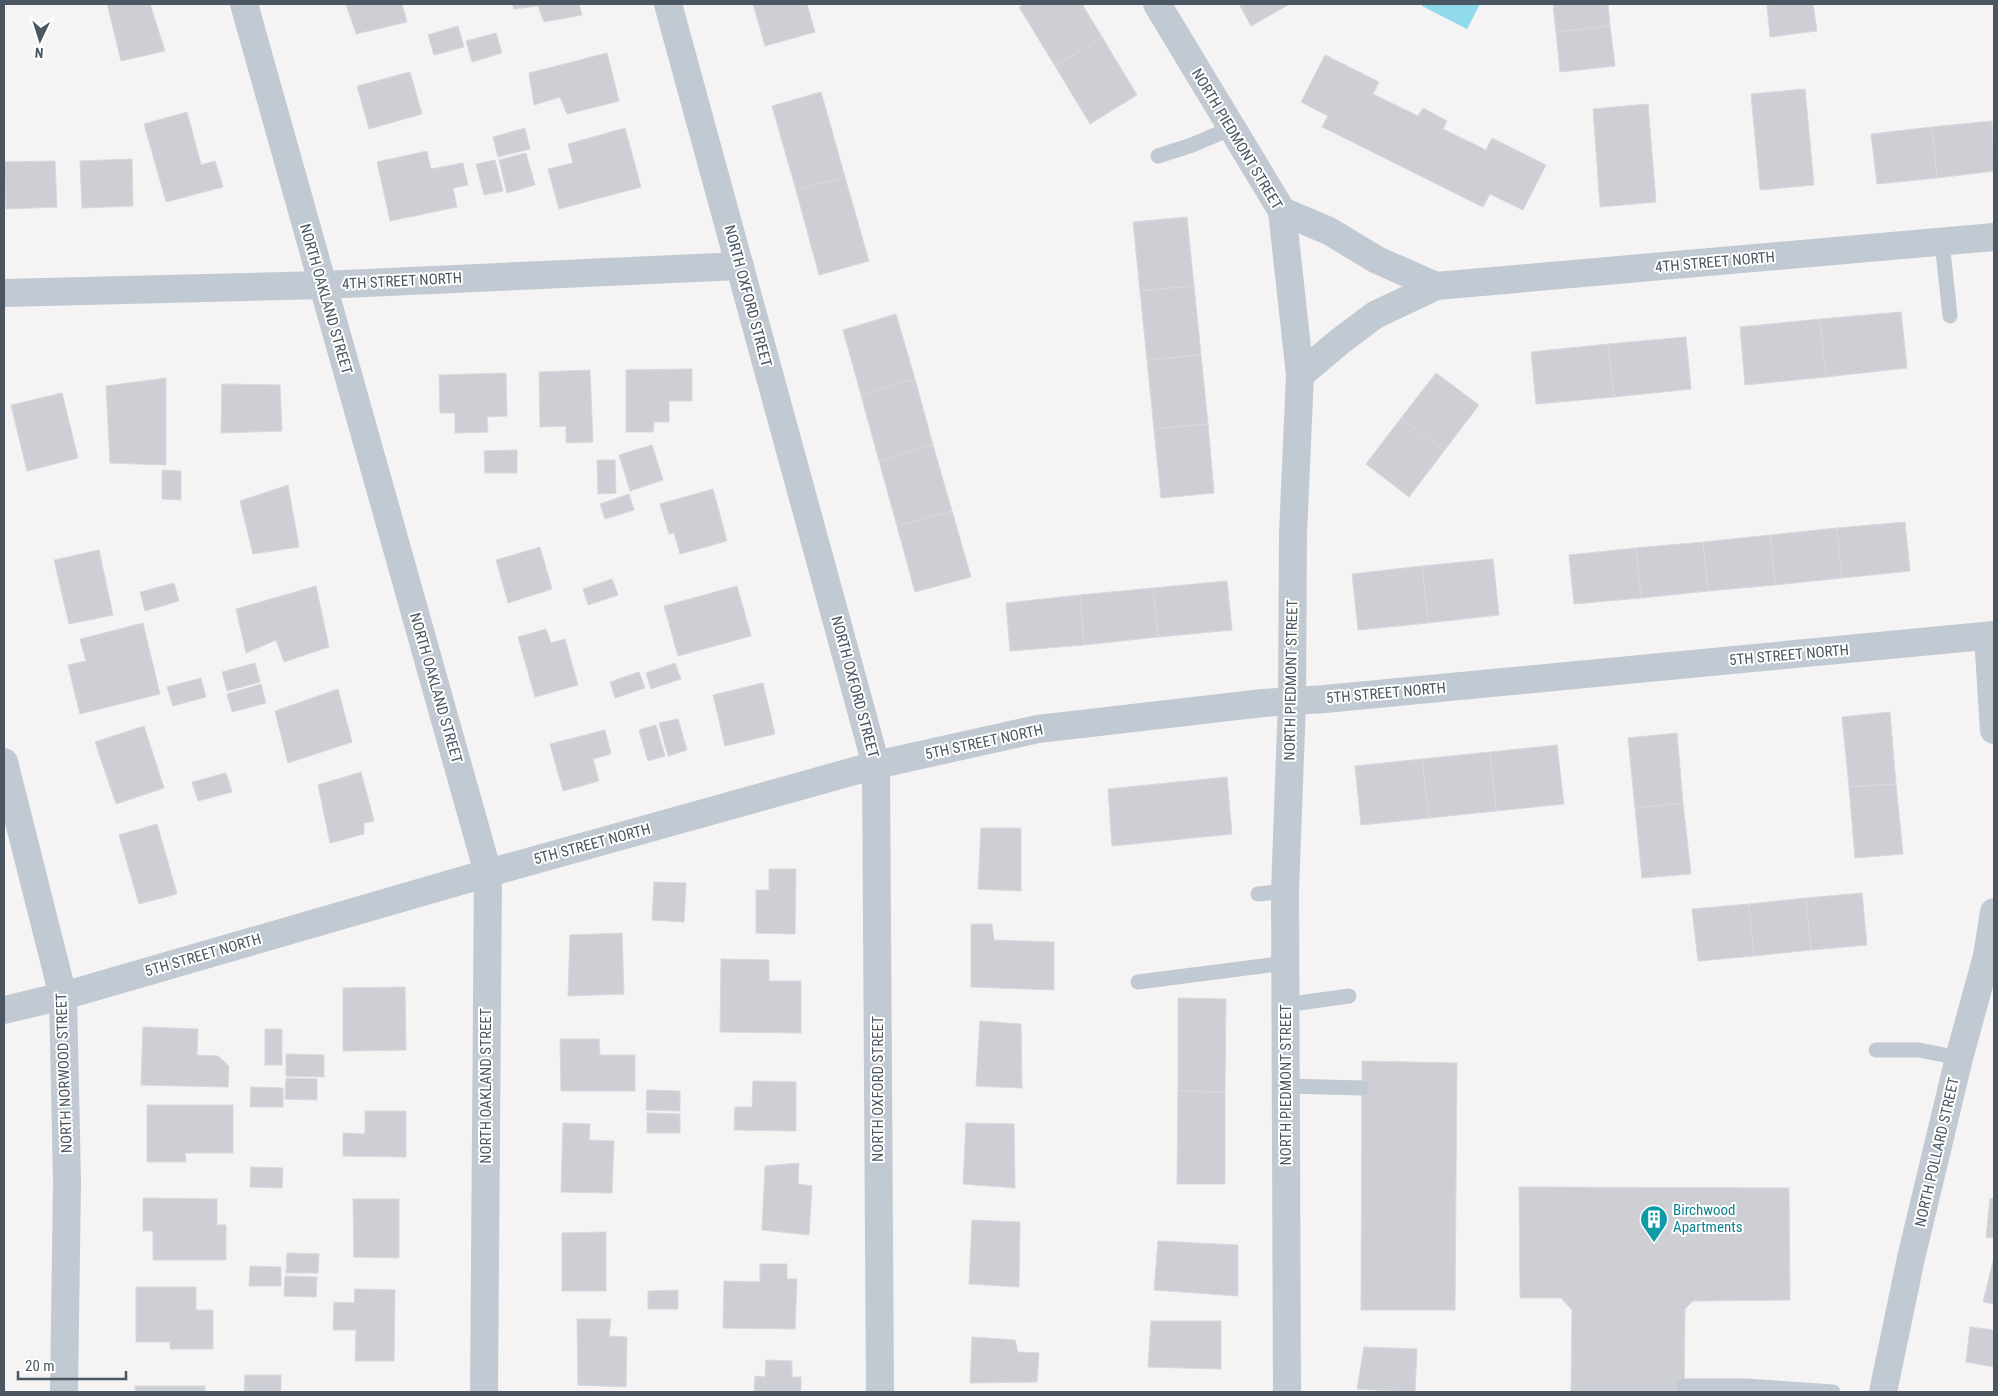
<svg xmlns="http://www.w3.org/2000/svg" width="1998" height="1396" font-family="'Roboto Condensed',sans-serif">
  <style>
    .water { fill: #90daee }
    .building { fill: #cdcfd5; stroke: #d7d9de }
    .lines { fill: none; stroke-linecap: round; stroke-linejoin: round }
    .lane { stroke: #c1cad2; stroke-width: 15 }
    .street { stroke: #c1cad2; stroke-width: 28 }
    .labels { text-anchor: middle; dominant-baseline: central; stroke-width: 4; stroke-linejoin: round; paint-order: stroke }
    .street-label { font-size: 15px; fill: #4a5661; stroke: #fff }
    .culture-label { font-size: 15px; fill: #0d838f; stroke: #fff; text-anchor: start }
  </style>
  <rect width="100%" height="100%" fill="#f5f3f3"/>
  <polygon class="water" points="1423,4 1480,4 1467,29 1422,6"/>
  <g class="building">
    <polygon points="107,4 150,4 165,51 121,61"/>
    <polygon points="346,4 402,4 407,22 356,34"/>
    <polygon points="512,4 579,4 582,15 544,22 538,6 514,9"/>
    <polygon points="753,4 807,4 815,32 765,46"/>
    <polygon points="1025,4 1082,4 1102,37 1055,66 1019,7"/>
    <polygon points="1239,4 1290,4 1251,26"/>
    <polygon points="1553,4 1608,4 1610,26 1556,32"/>
    <polygon points="1782,4 1813,4 1817,31 1770,37 1767,5"/>
    <polygon points="458,26 464,47 434,55 428,35"/>
    <polygon points="1610,26 1615,66 1560,72 1556,32"/>
    <polygon points="496,33 502,53 472,62 466,41"/>
    <polygon points="1102,37 1137,95 1090,124 1055,66"/>
    <polygon points="607,53 619,101 567,114 560,97 534,105 529,73"/>
    <polygon points="1325,55 1379,82 1373,94 1418,116 1423,108 1447,121 1443,129 1486,150 1492,138 1546,165 1523,210 1490,194 1483,207 1322,127 1328,116 1301,102"/>
    <polygon points="410,72 422,114 369,129 357,86"/>
    <polygon points="1805,89 1814,185 1760,190 1751,94"/>
    <polygon points="821,92 845,177 796,190 772,106"/>
    <polygon points="1648,104 1656,202 1600,207 1593,109"/>
    <polygon points="187,112 201,165 215,161 223,187 166,202 144,124"/>
    <polygon points="1992,121 1994,171 1937,178 1932,127"/>
    <polygon points="1932,127 1937,178 1877,184 1871,134"/>
    <polygon points="525,128 530,149 498,157 493,137"/>
    <polygon points="625,128 641,187 559,209 548,169 573,163 568,144"/>
    <polygon points="427,151 431,169 463,163 468,185 453,188 457,207 390,221 377,162"/>
    <polygon points="526,153 535,185 507,193 499,160"/>
    <polygon points="132,159 133,206 82,208 80,161"/>
    <polygon points="495,160 503,191 484,195 476,164"/>
    <polygon points="55,161 57,207 6,209 4,162"/>
    <polygon points="845,177 869,261 819,275 796,190"/>
    <polygon points="1187,217 1194,286 1140,291 1133,222"/>
    <polygon points="1194,286 1201,355 1147,360 1140,291"/>
    <polygon points="1901,312 1907,368 1826,377 1820,319"/>
    <polygon points="896,314 915,379 861,395 843,330"/>
    <polygon points="1820,319 1826,377 1745,385 1740,327"/>
    <polygon points="1686,337 1691,389 1614,397 1608,344"/>
    <polygon points="1608,344 1614,397 1536,404 1531,352"/>
    <polygon points="1201,355 1208,424 1154,429 1147,360"/>
    <polygon points="692,369 692,401 669,401 669,422 654,422 653,432 626,432 626,370"/>
    <polygon points="590,370 593,442 566,443 566,426 540,427 539,372"/>
    <polygon points="506,373 507,416 487,417 488,432 455,433 455,413 440,413 439,375"/>
    <polygon points="1436,373 1479,405 1444,451 1401,418"/>
    <polygon points="166,378 166,465 110,463 106,386"/>
    <polygon points="915,379 933,445 879,461 861,395"/>
    <polygon points="222,384 280,385 282,431 221,433"/>
    <polygon points="62,393 78,458 27,471 11,405"/>
    <polygon points="1401,418 1444,451 1409,497 1366,464"/>
    <polygon points="1208,424 1214,493 1161,498 1154,429"/>
    <polygon points="652,445 663,480 630,491 619,455"/>
    <polygon points="933,445 952,511 897,526 879,461"/>
    <polygon points="517,450 517,473 485,473 484,451"/>
    <polygon points="597,460 615,460 616,493 598,494"/>
    <polygon points="162,470 181,471 181,500 162,499"/>
    <polygon points="288,485 299,547 253,554 240,501"/>
    <polygon points="713,489 727,541 680,554 674,533 669,534 660,504"/>
    <polygon points="629,494 634,510 605,519 600,504"/>
    <polygon points="952,511 971,577 915,592 897,526"/>
    <polygon points="1905,522 1910,571 1842,578 1837,528"/>
    <polygon points="1837,528 1842,578 1775,585 1770,535"/>
    <polygon points="1770,535 1775,585 1708,591 1703,542"/>
    <polygon points="1703,542 1708,591 1641,598 1636,548"/>
    <polygon points="540,547 552,589 508,603 496,560"/>
    <polygon points="1636,548 1641,598 1574,604 1569,555"/>
    <polygon points="99,550 113,615 69,624 54,560"/>
    <polygon points="1493,559 1499,615 1428,623 1422,566"/>
    <polygon points="1422,566 1428,623 1358,630 1352,574"/>
    <polygon points="612,579 618,595 588,605 583,589"/>
    <polygon points="1227,581 1232,630 1158,637 1153,588"/>
    <polygon points="174,583 179,601 145,611 140,592"/>
    <polygon points="316,586 329,647 284,662 276,640 246,653 236,609"/>
    <polygon points="737,586 751,636 678,656 664,606"/>
    <polygon points="1153,588 1158,637 1084,645 1080,595"/>
    <polygon points="1080,595 1084,645 1010,651 1006,603"/>
    <polygon points="143,623 160,694 80,714 68,665 86,661 80,639"/>
    <polygon points="546,629 551,643 565,639 578,685 535,697 518,637"/>
    <polygon points="255,663 260,682 227,691 222,672"/>
    <polygon points="675,663 681,679 651,689 646,673"/>
    <polygon points="639,672 645,688 615,698 610,682"/>
    <polygon points="201,678 206,697 173,706 167,687"/>
    <polygon points="763,683 775,734 725,746 713,695"/>
    <polygon points="261,684 266,703 232,712 227,694"/>
    <polygon points="338,689 352,742 288,763 275,711"/>
    <polygon points="1890,712 1896,784 1849,787 1842,717"/>
    <polygon points="678,719 687,750 668,756 659,723"/>
    <polygon points="656,725 665,756 648,761 639,730"/>
    <polygon points="144,726 164,788 116,804 95,742"/>
    <polygon points="605,730 611,754 593,759 599,781 563,791 550,744"/>
    <polygon points="1677,733 1683,803 1635,808 1628,738"/>
    <polygon points="1557,745 1564,804 1496,811 1490,752"/>
    <polygon points="1490,752 1496,811 1429,818 1422,759"/>
    <polygon points="1422,759 1429,818 1361,825 1355,766"/>
    <polygon points="361,772 374,821 364,823 364,834 330,843 318,785"/>
    <polygon points="226,773 232,792 198,801 192,782"/>
    <polygon points="1227,777 1232,834 1112,846 1108,789"/>
    <polygon points="1896,784 1903,854 1855,858 1849,787"/>
    <polygon points="1683,803 1691,874 1642,878 1635,808"/>
    <polygon points="157,824 177,894 139,904 119,835"/>
    <polygon points="981,828 1021,828 1021,891 978,889"/>
    <polygon points="769,869 796,869 795,934 756,933 756,890 769,890"/>
    <polygon points="654,882 686,883 684,922 652,920"/>
    <polygon points="1862,893 1867,945 1811,950 1806,898"/>
    <polygon points="1806,898 1811,950 1754,956 1749,904"/>
    <polygon points="1749,904 1754,956 1698,961 1692,909"/>
    <polygon points="971,924 992,924 994,940 1054,942 1054,990 971,987"/>
    <polygon points="622,933 624,994 568,996 570,935"/>
    <polygon points="721,959 769,960 769,981 801,981 801,1033 720,1032"/>
    <polygon points="405,987 406,1050 343,1051 343,988"/>
    <polygon points="1178,998 1226,999 1225,1092 1178,1091"/>
    <polygon points="980,1021 1021,1024 1022,1088 976,1086"/>
    <polygon points="143,1027 198,1029 197,1055 218,1056 229,1066 228,1087 141,1085"/>
    <rect x="265" y="1029" width="17" height="36"/>
    <polygon points="560,1039 599,1039 600,1055 635,1055 635,1091 561,1091"/>
    <polygon points="286,1054 324,1055 324,1077 286,1076"/>
    <polygon points="1362,1061 1457,1063 1455,1310 1361,1310"/>
    <polygon points="286,1078 317,1079 317,1100 285,1099"/>
    <polygon points="753,1081 796,1082 796,1131 734,1130 735,1107 752,1107"/>
    <polygon points="251,1087 283,1088 283,1107 250,1107"/>
    <polygon points="647,1090 680,1091 680,1111 646,1110"/>
    <polygon points="1178,1091 1225,1092 1225,1184 1177,1184"/>
    <polygon points="147,1105 233,1105 233,1153 185,1153 186,1162 147,1162"/>
    <polygon points="365,1111 406,1111 406,1157 343,1156 343,1133 365,1134"/>
    <polygon points="647,1113 680,1114 680,1133 647,1133"/>
    <polygon points="563,1123 590,1124 589,1140 614,1141 612,1193 561,1192"/>
    <polygon points="966,1123 1014,1124 1015,1188 963,1184"/>
    <polygon points="799,1163 798,1184 812,1186 809,1235 762,1230 765,1166"/>
    <polygon points="251,1167 283,1168 282,1188 250,1187"/>
    <polygon points="1519,1187 1789,1188 1790,1300 1693,1301 1685,1309 1684,1392 1571,1392 1572,1310 1561,1298 1520,1298"/>
    <polygon points="143,1198 217,1199 217,1225 226,1225 226,1260 153,1260 153,1231 143,1231"/>
    <polygon points="1990,1198 1994,1199 1994,1238 1986,1237"/>
    <polygon points="353,1199 399,1199 399,1258 354,1257"/>
    <polygon points="972,1220 1020,1222 1019,1287 969,1284"/>
    <polygon points="606,1232 606,1291 562,1291 562,1233"/>
    <polygon points="1158,1241 1238,1245 1238,1296 1154,1290"/>
    <polygon points="287,1253 319,1254 318,1273 286,1273"/>
    <polygon points="1993,1261 1994,1261 1994,1304 1983,1302"/>
    <polygon points="760,1264 787,1264 787,1279 797,1279 795,1329 723,1328 724,1281 760,1282"/>
    <polygon points="250,1266 281,1267 281,1286 249,1286"/>
    <polygon points="285,1276 317,1277 316,1297 284,1296"/>
    <polygon points="136,1287 196,1287 196,1310 213,1310 213,1349 170,1349 170,1342 136,1342"/>
    <polygon points="355,1289 395,1290 394,1361 355,1361 356,1330 333,1330 334,1302 354,1303"/>
    <polygon points="678,1290 678,1309 648,1309 648,1291"/>
    <polygon points="577,1319 611,1319 609,1336 627,1337 626,1387 578,1385"/>
    <polygon points="1151,1321 1221,1321 1221,1369 1148,1367"/>
    <polygon points="1970,1327 1994,1330 1994,1367 1966,1362"/>
    <polygon points="972,1337 1015,1340 1018,1352 1039,1353 1037,1382 970,1383"/>
    <polygon points="1364,1347 1417,1349 1415,1392 1357,1389"/>
    <polygon points="766,1360 792,1361 792,1377 801,1377 801,1392 754,1392 755,1376 765,1377"/>
    <polygon points="245,1375 281,1375 281,1392 244,1392"/>
    <rect x="135" y="1386" width="70" height="6"/>
  </g>
  <g class="lines">
    <g class="lane">
      <polyline points="1158,156 1192,145 1232,128"/>
      <polyline points="1942,242 1950,316"/>
      <polyline points="1258,894 1285,891"/>
      <polyline points="1138,982 1286,963"/>
      <polyline points="1285,1005 1349,996"/>
      <polyline points="1876,1050 1919,1050 1959,1058"/>
      <polyline points="1286,1086 1362,1088"/>
      <polyline points="1684,1386 1746,1386 1833,1392"/>
    </g>
    <g class="street">
      <polyline points="244,4 488,873 484,1392"/>
      <polyline points="668,4 876,765 880,1392"/>
      <polyline points="1157,4 1282,211 1300,375 1293,534 1292,702 1285,891 1287,1392"/>
      <polyline points="1282,211 1329,231 1377,260 1436,286"/>
      <polyline points="4,293 322,285 740,266"/>
      <polyline points="1300,375 1339,342 1375,315 1436,286 1994,237"/>
      <polyline points="1988,636 1994,730"/>
      <polyline points="4,762 63,996 67,1181 64,1392"/>
      <polyline points="4,1010 63,996 488,873 876,765 1038,729 1263,703 1325,699 1994,635"/>
      <polyline points="1883,1392 1911,1258 1959,1058 1987,956 1994,912"/>
    </g>
  </g>
  <defs>
    <g id="building-pin" transform="scale(1.4375)"><path d="M0 17L-7.5 6A9.5 9.5 0 1 1 7.5 6Z" fill="#0f9aa8" stroke="#fff"/><path d="M-4-6H4V6H1V3H-1V6H-4ZM-2.5-4.3h1.7v1.8h-1.7ZM.8-4.3h1.7v1.8H.8ZM-2.5-1h1.7V.8h-1.7ZM.8-1h1.7V.8H.8Z" fill="#fff"/></g>
  </defs>
  <g fill-rule="evenodd">
    <use href="#building-pin" x="1654" y="1219"/>
  </g>
  <g class="labels">
    <g class="street-label">
      <text transform="translate(1237 139) rotate(59)">NORTH PIEDMONT STREET</text>
      <text transform="translate(1715 262) rotate(-5)">4TH STREET NORTH</text>
      <text transform="translate(402 281) rotate(-3)">4TH STREET NORTH</text>
      <text transform="translate(748 296) rotate(75)">NORTH OXFORD STREET</text>
      <text transform="translate(326 299) rotate(74)">NORTH OAKLAND STREET</text>
      <text transform="translate(1789 655) rotate(-5)">5TH STREET NORTH</text>
      <text transform="translate(1291 680) rotate(-89)">NORTH PIEDMONT STREET</text>
      <text transform="translate(855 687) rotate(75)">NORTH OXFORD STREET</text>
      <text transform="translate(436 688) rotate(74)">NORTH OAKLAND STREET</text>
      <text transform="translate(1386 693) rotate(-5)">5TH STREET NORTH</text>
      <text transform="translate(984 742) rotate(-12)">5TH STREET NORTH</text>
      <text transform="translate(592 844) rotate(-15)">5TH STREET NORTH</text>
      <text transform="translate(203 955) rotate(-16)">5TH STREET NORTH</text>
      <text transform="translate(64 1073) rotate(-92)">NORTH NORWOOD STREET</text>
      <text transform="translate(1286 1085) rotate(-90)">NORTH PIEDMONT STREET</text>
      <text transform="translate(486 1086) rotate(-90)">NORTH OAKLAND STREET</text>
      <text transform="translate(878 1089) rotate(-90)">NORTH OXFORD STREET</text>
      <text transform="translate(1937 1152) rotate(-77)">NORTH POLLARD STREET</text>
    </g>
    <g class="culture-label">
      <text x="1673" y="1210">Birchwood<tspan x="1673" dy="17">Apartments</tspan></text>
    </g>
  </g>
  <rect width="1998" height="1396" fill="none" stroke="#4a5661" stroke-width="10"/>
  <g transform="translate(40 40) rotate(184)" stroke="#ffffff" stroke-width="4" paint-order="stroke">
  <path d="M0-4L9 19L0 12L-9 19Z" fill="#4a5661"/>
  <text y="-8" font-size="14" font-weight="bold" text-anchor="middle" fill="#4a5661">N</text>
  </g>
  <path d="M18 1371v8h108v-8" fill="none" stroke="#4a5661" stroke-width="2.5"/>
  <text x="25" y="1371" font-size="15" fill="#4a5661" stroke="#ffffff" stroke-width="4" paint-order="stroke">20 m</text>
</svg>
